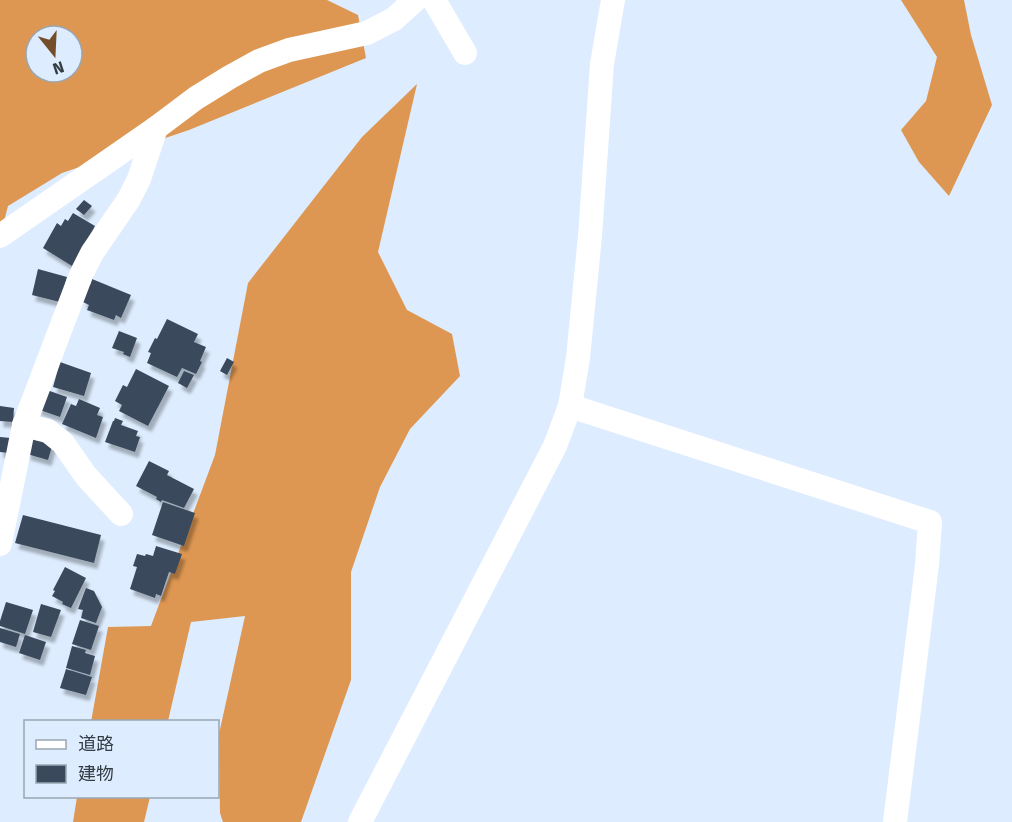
<svg xmlns="http://www.w3.org/2000/svg" width="1012" height="822" font-family="'Fira Sans','Noto Sans JP',sans-serif">
  <style>
    .forest { fill: #de9752; fill-rule: evenodd }
    .building { fill: #3a495b; filter: url(#shadow) }
    .lines { fill: none; stroke-linecap: round; stroke-linejoin: round }
    .minor { stroke: #fff; stroke-width: 24 }
  </style>
  <defs>
    <filter id="shadow"><feDropShadow dx="3.5" dy="6" stdDeviation="1.5" flood-color="#0004"/></filter>
  </defs>
  <rect width="100%" height="100%" fill="#ddecfe"/>
  <g class="forest">
    <path d="M 0,0 L 327,0 L 358,15 L 366,58 L 189,130 L 62,173 L 8,206 L 0,237 ZM 36,36 L 72,36 L 72,72 L 36,72 Z"/>
    <polygon points="901,0 964,0 971,35 992,105 949,196 919,162 901,130 926,101 937,57"/>
    <polygon points="417,84 378,252 407,310 452,334 460,376 410,429 380,487 351,572 351,680 301,822 223,822 220,813 219,734 245,616 191,622 168,721 91,722 108,627 151,626 215,455 248,283 362,137"/>
    <polygon points="77,797 77,796 150,797 144,822 73,822"/>
  </g>
  <g class="building">
    <polygon points="84,200 92,206 84,215 76,209"/>
    <polygon points="73,213 95,226 72,266 43,248 57,223 61,226 65,219 68,221"/>
    <polygon points="38,269 67,277 60,302 32,295"/>
    <polygon points="92,279 131,295 121,318 116,315 114,320 87,310 89,305 83,302 86,283 90,285"/>
    <polygon points="167,319 198,334 194,342 206,347 200,361 202,362 196,374 182,368 177,377 147,363 151,353 148,352 155,338 157,339"/>
    <polygon points="119,331 137,338 130,357 123,354 124,352 112,348"/>
    <polygon points="227,358 234,362 227,375 220,371"/>
    <polygon points="60,362 91,373 84,396 53,387"/>
    <polygon points="136,369 169,386 148,426 119,411 122,405 115,401 123,385 127,387"/>
    <polygon points="184,371 194,375 187,388 178,383"/>
    <polygon points="44,389 67,397 60,417 37,409"/>
    <polygon points="79,399 100,408 97,415 103,417 96,438 62,424 71,404 76,406"/>
    <polygon points="0,406 14,408 13,422 0,421"/>
    <polygon points="115,418 123,421 121,425 138,431 136,436 140,437 135,452 105,442 113,421 114,421"/>
    <polygon points="28,436 53,443 48,460 27,454"/>
    <polygon points="0,437 11,438 9,453 0,452"/>
    <polygon points="149,461 169,471 167,475 194,489 184,508 162,500 161,502 156,499 157,497 136,486"/>
    <polygon points="163,502 195,513 184,546 152,535"/>
    <polygon points="23,515 101,535 94,563 15,543"/>
    <polygon points="156,546 182,554 175,574 169,572 161,596 156,594 155,598 130,589 137,567 133,566 137,554 145,556 146,554 153,556"/>
    <polygon points="65,567 86,578 71,608 62,604 63,602 52,596 55,591 53,590"/>
    <polygon points="86,588 94,591 102,607 96,623 81,618 83,610 78,609"/>
    <polygon points="6,602 33,610 25,634 0,626 0,621"/>
    <polygon points="41,604 61,610 51,637 33,632"/>
    <polygon points="80,620 99,626 91,650 72,644"/>
    <polygon points="0,628 20,634 16,647 0,642"/>
    <polygon points="25,635 46,642 40,660 19,653"/>
    <polygon points="72,646 86,650 85,653 95,656 90,675 66,668"/>
    <polygon points="66,669 92,677 86,695 60,688"/>
  </g>
  <g class="lines">
    <g class="minor">
      <polyline points="434,0 465,53"/>
      <polyline points="0,236 156,128 196,98 230,77 259,61 289,50 367,33 394,19 415,0"/>
      <polyline points="570,406 930,522 927,565 895,822"/>
      <polyline points="24,425 48,431 63,443 86,476 121,514"/>
      <polyline points="0,544 24,425 81,275 92,253 129,199 139,179 156,128"/>
      <polyline points="360,822 555,446 570,406 578,358 590,236 602,64 613,0"/>
    </g>
  </g>
  <rect x="24" y="720" width="195" height="78" fill="#ddecfe" stroke="#99a6b4" stroke-width="1.5"/>
  <rect x="36" y="740" width="30" height="9" fill="#ffffff" stroke="#99a6b4" stroke-width="1.5"/>
  <text x="78" y="750" font-size="18" fill="#343c44">道路</text>
  <rect x="36" y="765" width="30" height="18" fill="#3a495b" stroke="#99a6b4" stroke-width="1.5"/>
  <text x="78" y="780" font-size="18" fill="#343c44">建物</text>
  <g transform="translate(54 54) rotate(162)"><circle r="28" fill="#ddecfe" stroke="#99a6b4" stroke-width="1.5"/>
  <path d="M0-4.5L10 22L0 15L-10 22Z" fill="#744e2a"/>
  <text y="-9" font-size="16" font-weight="bold" text-anchor="middle" fill="#343c44">N</text>
  </g>
</svg>
